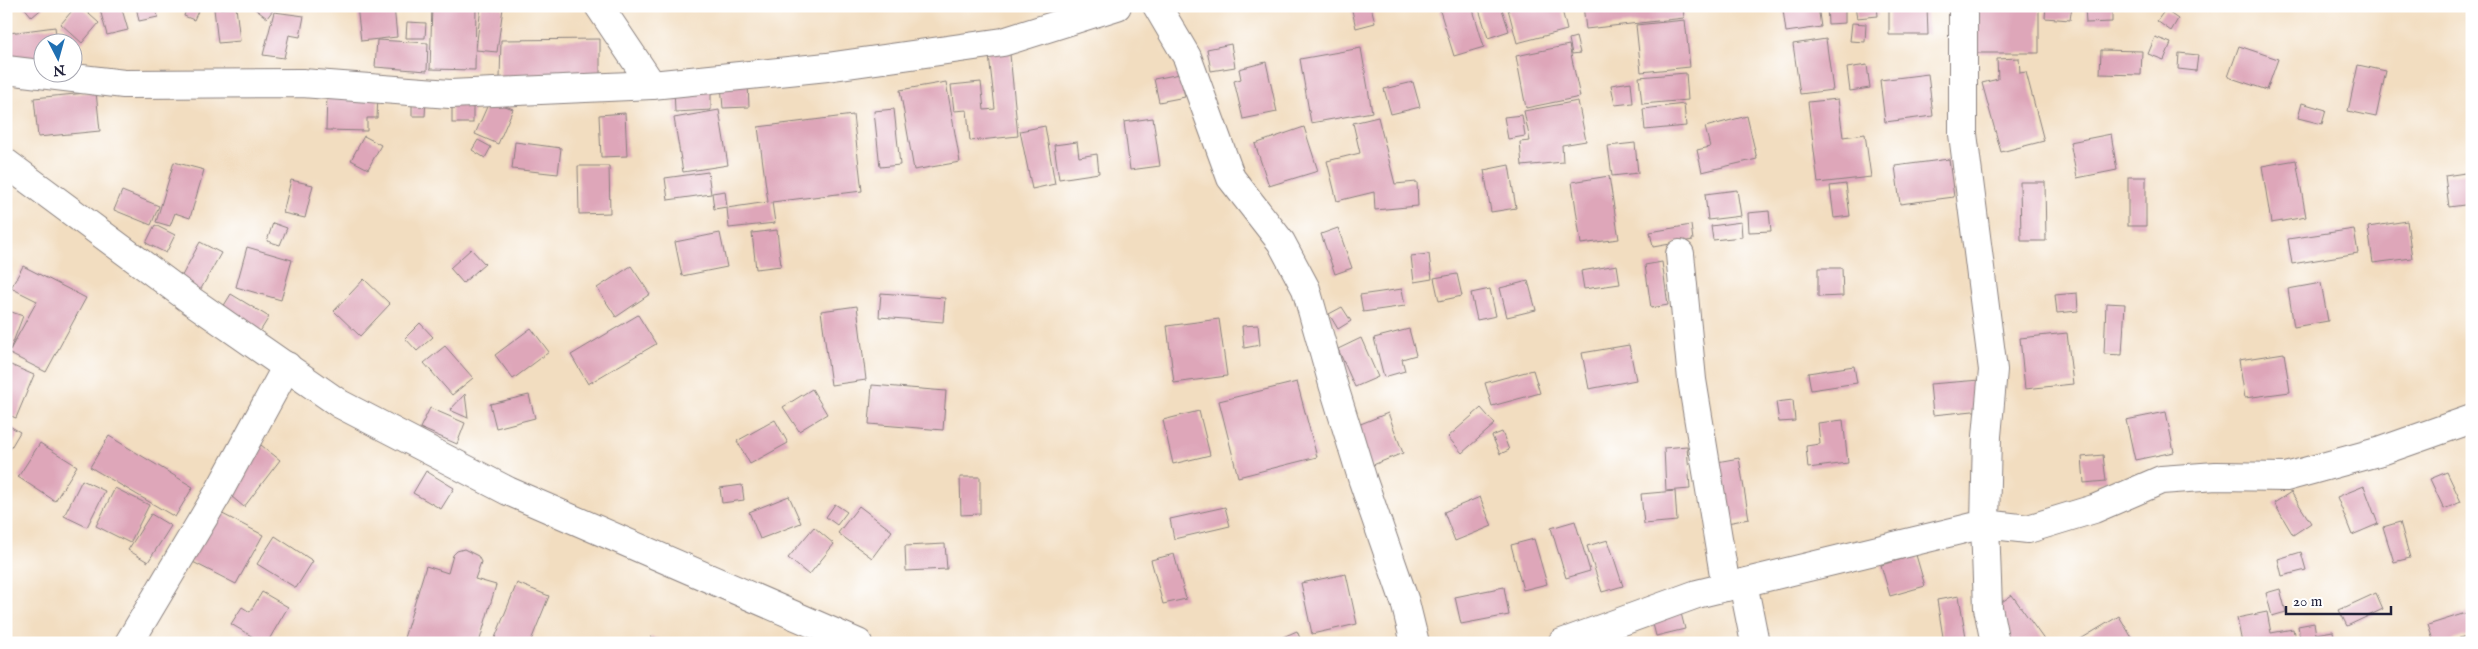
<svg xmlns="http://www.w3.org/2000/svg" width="2478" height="649" font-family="'IM FELL English',serif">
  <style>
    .building { fill: #dea6b9 }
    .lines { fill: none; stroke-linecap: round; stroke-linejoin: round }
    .street-casing { stroke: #8a807e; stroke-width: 30 }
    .street { stroke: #fff; stroke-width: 28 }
  </style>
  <rect width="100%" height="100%" fill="#fff"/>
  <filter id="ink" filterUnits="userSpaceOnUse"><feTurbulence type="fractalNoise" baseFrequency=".02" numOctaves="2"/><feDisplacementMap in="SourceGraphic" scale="10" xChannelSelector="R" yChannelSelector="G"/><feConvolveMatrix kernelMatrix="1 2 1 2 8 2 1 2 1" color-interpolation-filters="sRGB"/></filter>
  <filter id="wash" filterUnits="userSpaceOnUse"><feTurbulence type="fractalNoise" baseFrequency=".0096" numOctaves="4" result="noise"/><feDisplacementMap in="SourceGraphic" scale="20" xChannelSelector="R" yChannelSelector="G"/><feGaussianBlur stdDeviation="1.12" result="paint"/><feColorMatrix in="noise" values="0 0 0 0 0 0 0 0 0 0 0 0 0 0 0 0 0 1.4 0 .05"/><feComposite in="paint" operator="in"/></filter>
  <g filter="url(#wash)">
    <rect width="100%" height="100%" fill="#f2ddc0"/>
    <g id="blocks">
      <g class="building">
        <polygon points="23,6 45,6 32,17"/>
        <polygon points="76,6 80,6 99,23 82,43 61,24"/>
        <polygon points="99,6 121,6 128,30 107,35"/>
        <polygon points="136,6 156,6 158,17 139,21"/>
        <polygon points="187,6 198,11 194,20 184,16"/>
        <polygon points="251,6 276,6 267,18"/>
        <polygon points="357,6 394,6 397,37 361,41"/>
        <polygon points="432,6 476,6 475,70 430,69"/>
        <polygon points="481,6 503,8 497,52 476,50"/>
        <polygon points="1351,6 1371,6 1375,23 1356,28"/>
        <polygon points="1457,6 1472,6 1484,47 1454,56 1440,11"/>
        <polygon points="1478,6 1501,6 1509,31 1488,38"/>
        <polygon points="1520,6 1561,6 1567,30 1517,43 1508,9"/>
        <polygon points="1583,6 1683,6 1684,18 1586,29"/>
        <polygon points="1818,6 1821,27 1786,32 1783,10"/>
        <polygon points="1827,6 1845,6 1845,23 1828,24"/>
        <polygon points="1855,6 1877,6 1878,16 1857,18"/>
        <polygon points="1889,6 1927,6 1928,35 1889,35"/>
        <polygon points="1975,6 2039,6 2039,53 1976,53"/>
        <polygon points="2046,6 2072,6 2070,20 2045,18"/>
        <polygon points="2085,6 2112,6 2112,22 2086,23"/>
        <polygon points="236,7 240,41 218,43 214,9"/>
        <polygon points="2165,10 2178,19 2171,31 2157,21"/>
        <polygon points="274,12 304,16 300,37 289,35 284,58 263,55"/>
        <polygon points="1685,20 1690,67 1641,72 1636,25"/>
        <polygon points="407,22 426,23 425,38 406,38"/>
        <polygon points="1852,23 1866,24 1865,42 1850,41"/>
        <polygon points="55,27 57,42 42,42 42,60 12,64 9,33"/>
        <polygon points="1576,37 1580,53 1572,54 1569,39"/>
        <polygon points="2155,37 2171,43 2164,60 2148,54"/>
        <polygon points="600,39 600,79 500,79 501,40"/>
        <polygon points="1826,39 1833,90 1800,94 1793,44"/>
        <polygon points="377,40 428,43 427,71 375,67"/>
        <polygon points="1009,44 1018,136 970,141 967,110 954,111 951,85 981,82 984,110 995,109 988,46"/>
        <polygon points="1231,44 1235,67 1211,71 1207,49"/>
        <polygon points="1569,45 1580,97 1526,108 1516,56"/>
        <polygon points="2239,46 2278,59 2267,90 2228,77"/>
        <polygon points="1361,48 1372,112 1311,123 1300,59"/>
        <polygon points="2101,50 2142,51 2141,75 2100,74"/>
        <polygon points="2179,53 2198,55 2196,71 2178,69"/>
        <polygon points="2019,58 2020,73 2026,72 2044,141 2001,152 1982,83 1998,79 1997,59"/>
        <polygon points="1266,62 1277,112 1243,119 1234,81 1241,79 1239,69"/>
        <polygon points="1867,65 1870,88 1850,91 1847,68"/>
        <polygon points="2358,65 2386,71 2376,117 2348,111"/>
        <polygon points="1686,73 1688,100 1642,104 1639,77"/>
        <polygon points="1180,74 1185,97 1159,102 1154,79"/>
        <polygon points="1928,74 1933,116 1885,122 1880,80"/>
        <polygon points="946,82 960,162 914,170 900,90"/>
        <polygon points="1413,82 1420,107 1391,114 1384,89"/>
        <polygon points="1631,82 1633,103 1615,105 1611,85"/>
        <polygon points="748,83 749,107 723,108 721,85"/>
        <polygon points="711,86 711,110 675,112 674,87"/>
        <polygon points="96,92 100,131 38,137 34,98"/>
        <polygon points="327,93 378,95 377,118 367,118 367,131 326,130"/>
        <polygon points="412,97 426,97 425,116 412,116"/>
        <polygon points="1838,99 1843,137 1865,134 1871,177 1818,183 1808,102"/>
        <polygon points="490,100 513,109 498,144 475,134"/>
        <rect x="452" y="101" width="21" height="22"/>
        <polygon points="1578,101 1586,141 1562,145 1563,162 1522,166 1520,142 1530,141 1524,111"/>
        <polygon points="2302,103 2326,110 2322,124 2298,118"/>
        <polygon points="1684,104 1686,126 1645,130 1643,109"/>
        <polygon points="894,109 900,165 880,167 874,111"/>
        <polygon points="719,110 728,165 683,172 674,118"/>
        <polygon points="625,113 627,156 601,157 599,115"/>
        <polygon points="853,115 862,191 772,202 775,223 729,228 727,208 768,202 758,127"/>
        <polygon points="1522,115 1525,136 1508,139 1504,117"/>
        <polygon points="1747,116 1757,159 1702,172 1697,150 1710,147 1705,127"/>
        <polygon points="1378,117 1395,184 1417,182 1418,206 1375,210 1374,192 1337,201 1327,161 1360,153 1353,123"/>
        <polygon points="1153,118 1160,166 1130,170 1124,122"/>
        <polygon points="1045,126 1055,184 1032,189 1020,131"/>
        <polygon points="1304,127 1318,171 1269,186 1255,144"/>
        <polygon points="2111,134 2117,170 2077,178 2070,142"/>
        <polygon points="364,136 381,145 368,169 351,160"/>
        <polygon points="478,140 491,147 485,158 472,150"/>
        <polygon points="515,142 561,148 558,174 512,169"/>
        <polygon points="1077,142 1079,157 1097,154 1099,173 1059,179 1054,145"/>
        <polygon points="1635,143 1638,173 1612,176 1608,146"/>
        <polygon points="1949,159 1954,197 1900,204 1895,166"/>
        <polygon points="2296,160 2306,217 2271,223 2262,166"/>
        <polygon points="174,162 204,170 190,218 175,213 170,226 156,222"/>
        <polygon points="1509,165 1516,208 1491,212 1484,170"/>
        <polygon points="578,166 609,166 610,213 579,214"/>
        <polygon points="708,172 711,194 668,200 665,178"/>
        <polygon points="2472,172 2472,204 2449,207 2445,176"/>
        <polygon points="1609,176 1619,239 1581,244 1572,182"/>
        <rect x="2128" y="177" width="18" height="49"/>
        <polygon points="291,180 313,185 305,218 283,213"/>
        <polygon points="2020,182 2045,182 2046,241 2021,241"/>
        <polygon points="1846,184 1850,216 1834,218 1830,186"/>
        <polygon points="1737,190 1741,216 1708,220 1705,194"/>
        <polygon points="122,191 159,206 151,225 114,210"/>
        <polygon points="725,191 727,207 714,209 712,193"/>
        <polygon points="1769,211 1771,231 1749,232 1748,213"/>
        <polygon points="2407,221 2412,258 2373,263 2368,227"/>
        <polygon points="1741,222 1742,237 1713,240 1711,226"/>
        <polygon points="273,223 287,228 280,245 267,241"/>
        <polygon points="155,225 175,235 166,253 146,243"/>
        <polygon points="1691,225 1693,240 1653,247 1650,232"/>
        <polygon points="1338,228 1352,268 1335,274 1321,234"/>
        <polygon points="2354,229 2358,253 2292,264 2288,239"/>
        <polygon points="777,230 781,266 756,269 752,233"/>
        <polygon points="720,233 727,267 682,276 675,242"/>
        <polygon points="200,242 221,253 197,296 177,285"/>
        <polygon points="247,247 292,260 281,300 236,287"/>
        <polygon points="471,249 485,264 463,283 450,268"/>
        <polygon points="1429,254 1432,279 1414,282 1411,256"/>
        <polygon points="1662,262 1668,305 1651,308 1645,265"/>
        <polygon points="1617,265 1620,284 1584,289 1581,271"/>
        <polygon points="23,266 86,298 46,372 6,352 6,310 23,316 10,350 37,301 11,288"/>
        <polygon points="631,266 650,294 616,317 597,288"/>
        <polygon points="1818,268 1842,268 1843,296 1818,297"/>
        <polygon points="1457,274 1462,296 1439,301 1434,278"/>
        <polygon points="364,279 390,304 360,336 334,311"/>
        <polygon points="1528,281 1536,310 1507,317 1500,288"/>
        <polygon points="2321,283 2328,321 2294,327 2288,289"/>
        <polygon points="1402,289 1405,306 1363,312 1360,295"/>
        <polygon points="1490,289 1496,316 1477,320 1471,293"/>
        <polygon points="881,293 945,298 943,322 879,317"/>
        <polygon points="2077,293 2078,311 2057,313 2055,295"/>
        <polygon points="231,294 269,317 250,348 212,325"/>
        <polygon points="2106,303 2125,304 2122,355 2104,354"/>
        <polygon points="857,306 866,380 831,385 821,311"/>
        <polygon points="1342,307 1351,321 1338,329 1329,314"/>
        <polygon points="638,315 656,344 588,384 571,355"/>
        <polygon points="1219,319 1227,376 1174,383 1167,326"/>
        <polygon points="420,323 433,337 417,351 405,338"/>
        <polygon points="1258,325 1260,345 1244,348 1242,326"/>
        <polygon points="531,328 549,352 513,379 495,355"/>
        <polygon points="1409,329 1416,355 1402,359 1405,371 1384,377 1374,338"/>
        <polygon points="2067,333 2073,384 2025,389 2020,338"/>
        <polygon points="1361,338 1378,377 1355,387 1338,349"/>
        <polygon points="1629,345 1636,380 1589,389 1582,353"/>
        <polygon points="445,346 473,378 452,395 424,363"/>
        <polygon points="2284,353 2290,392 2245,398 2239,360"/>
        <polygon points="6,363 34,375 16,418 6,414"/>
        <polygon points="1854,366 1857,383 1811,390 1808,373"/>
        <polygon points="1533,370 1540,393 1492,406 1485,383"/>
        <polygon points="1980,380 1983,410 1933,415 1930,384"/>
        <polygon points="1297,382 1317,457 1238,477 1219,401"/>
        <polygon points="872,385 946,391 943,430 869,424"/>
        <polygon points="812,389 827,414 799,431 783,407"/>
        <polygon points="465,394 468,418 450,410"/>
        <polygon points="529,395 535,418 496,428 490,404"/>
        <polygon points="1793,400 1795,421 1779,422 1776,402"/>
        <polygon points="430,408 465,423 457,444 420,428"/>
        <polygon points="1481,408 1495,424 1462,453 1448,437"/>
        <polygon points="1199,411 1210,455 1173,464 1163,420"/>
        <polygon points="2166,412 2174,452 2135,460 2126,420"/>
        <polygon points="1388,413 1403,453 1368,467 1353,427"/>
        <polygon points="775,420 788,443 750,464 737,441"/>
        <polygon points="1843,420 1848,463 1808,468 1806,446 1820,444 1818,423"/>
        <polygon points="6,424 20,432 6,456"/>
        <polygon points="1502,432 1509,450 1500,454 1492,436"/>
        <polygon points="109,436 193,487 175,517 90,467"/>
        <polygon points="40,443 77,466 55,501 18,477"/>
        <polygon points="261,445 280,460 244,507 225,491"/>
        <polygon points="1687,446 1690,489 1666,491 1664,448"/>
        <polygon points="2103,455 2106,481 2084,483 2082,457"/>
        <polygon points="1739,458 1749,519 1727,523 1717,462"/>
        <polygon points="426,471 454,488 441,509 413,493"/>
        <polygon points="2447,472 2461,502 2444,509 2430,479"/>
        <polygon points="960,477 980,477 980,514 961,515"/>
        <polygon points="82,480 105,491 87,527 64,516"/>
        <polygon points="742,485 744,500 722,503 720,488"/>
        <polygon points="2364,486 2378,524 2352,535 2337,497"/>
        <polygon points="115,488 149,505 130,543 96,526"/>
        <polygon points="1675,491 1677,521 1644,524 1641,494"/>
        <polygon points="2291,492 2311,523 2293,535 2274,503"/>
        <polygon points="789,496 801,523 760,539 749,512"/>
        <polygon points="1480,497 1492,526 1455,541 1444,512"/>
        <polygon points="835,504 847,512 837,525 826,517"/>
        <polygon points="859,506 892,531 872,558 838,533"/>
        <polygon points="1225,507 1230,526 1174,539 1170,519"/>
        <polygon points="211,508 263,535 236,584 185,558"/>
        <polygon points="151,514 171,526 148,562 128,550"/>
        <polygon points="1575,521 1590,571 1566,578 1551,528"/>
        <polygon points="2400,522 2410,558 2394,562 2383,527"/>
        <polygon points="814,527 834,544 809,575 788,558"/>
        <polygon points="275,536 313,561 296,588 257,564"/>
        <polygon points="1534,539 1547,584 1523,590 1511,545"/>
        <polygon points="1608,540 1623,586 1602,592 1587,546"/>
        <polygon points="945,544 947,569 906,571 905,546"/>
        <polygon points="464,549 478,556 481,562 475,579 496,585 479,643 419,643 404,638 426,566 448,573 453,555 457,551"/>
        <polygon points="2301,552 2306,570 2282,576 2278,559"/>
        <polygon points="1174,554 1186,599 1163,604 1151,560"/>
        <polygon points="1916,555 1925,586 1890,596 1881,565"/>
        <polygon points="1346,574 1357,624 1312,634 1301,583"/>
        <polygon points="517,583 549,596 530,643 493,643"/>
        <polygon points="1504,587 1509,615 1461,624 1455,597"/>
        <polygon points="2280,589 2286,612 2272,616 2266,593"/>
        <polygon points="262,592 288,607 267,643 263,643 231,624 242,607 250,612"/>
        <polygon points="2376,593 2383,609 2347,626 2339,610"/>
        <polygon points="2012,595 2045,641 2043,643 1994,643 1977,619"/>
        <polygon points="1959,596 1967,643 1944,643 1937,600"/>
        <polygon points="1680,609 1685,629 1656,636 1651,616"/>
        <polygon points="2472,611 2472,634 2444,643 2434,643 2428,625"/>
        <polygon points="2267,612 2271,633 2293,629 2296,643 2242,643 2237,618"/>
        <polygon points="2119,616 2135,643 2074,643"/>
        <polygon points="2314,623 2316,634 2333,631 2335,643 2301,643 2298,626"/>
        <polygon points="1297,631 1302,643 1285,643 1283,637"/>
        <polygon points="651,637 671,642 671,643 650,643"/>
      </g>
    </g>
  </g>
  <g filter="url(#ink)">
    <use href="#blocks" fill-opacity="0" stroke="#8a807e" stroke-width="1"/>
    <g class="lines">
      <g class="street-casing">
        <g id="street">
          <polyline points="599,6 652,85"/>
          <polyline points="1157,6 1187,57 1231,178 1281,242 1306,289 1333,384 1363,481 1405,602 1415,643"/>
          <polyline points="6,70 124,84 302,83 450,94 652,85 827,67 1003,42 1117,6"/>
          <polyline points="6,163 192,301 340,404 508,491 858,643"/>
          <polyline points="1680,254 1692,380 1726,587"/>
          <polyline points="1743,583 1755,643"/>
          <polyline points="129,643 217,495 287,366"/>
          <polyline points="1562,643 1697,594 1985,524 1987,436 1993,370 1963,134 1963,6"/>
          <polyline points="1995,643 1988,608 1985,524 2028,529 2094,509 2161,480 2216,476 2286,477 2381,451 2472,419"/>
        </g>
      </g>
      <use href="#street" class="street"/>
    </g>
  </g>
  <rect width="2478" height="649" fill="none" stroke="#fff" stroke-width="25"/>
  <g transform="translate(58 58) rotate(174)"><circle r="24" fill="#ffffff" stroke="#a7a7b1"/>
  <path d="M0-4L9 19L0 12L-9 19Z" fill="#1f6fb2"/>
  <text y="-8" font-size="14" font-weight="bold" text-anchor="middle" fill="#22223b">N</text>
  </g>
  <path d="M2286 606v8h105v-8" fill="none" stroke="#22223b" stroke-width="2.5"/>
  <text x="2293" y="606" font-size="15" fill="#22223b" stroke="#ffffff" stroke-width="4" paint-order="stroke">20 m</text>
</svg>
